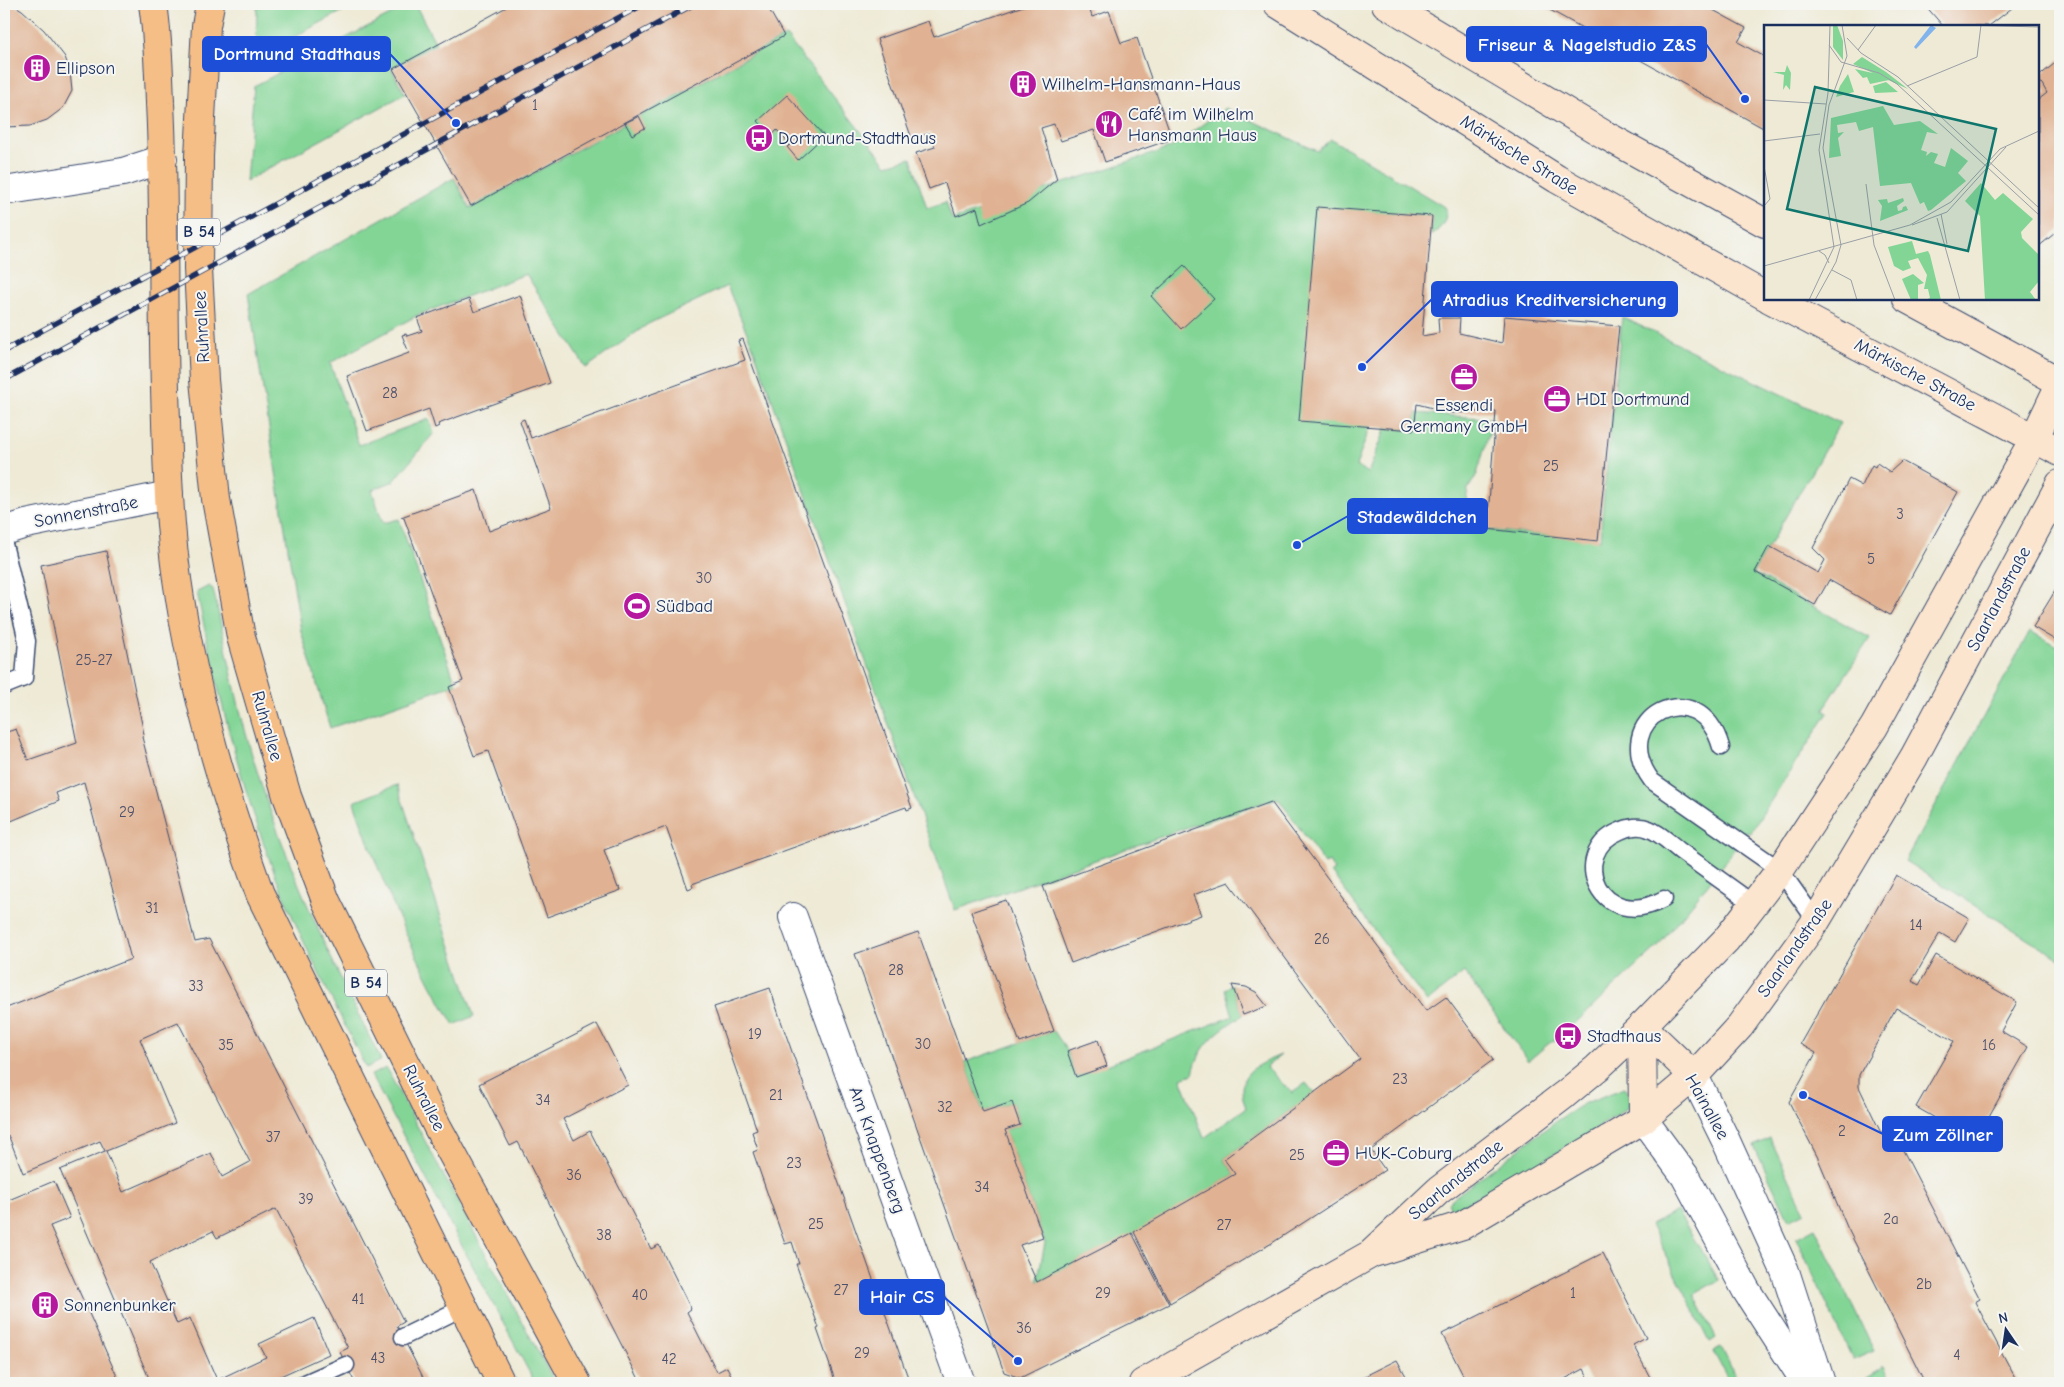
<svg xmlns="http://www.w3.org/2000/svg" width="2064" height="1387" font-family="'Comic Neue',sans-serif">
  <style>
    .green { fill: #83d596; stroke: #4f827a }
    .building { fill: #e0b293; fill-rule: evenodd }
    .lines { fill: none; stroke-linecap: round; stroke-linejoin: round }
    .lane-casing { stroke: #3b4b70; stroke-width: 19 }
    .street-casing { stroke: #3b4b70; stroke-width: 30 }
    .secondary-casing { stroke: #3b4b70; stroke-width: 30 }
    .primary-casing { stroke: #3b4b70; stroke-width: 30 }
    .lane { stroke: #fff; stroke-width: 16 }
    .street { stroke: #fff; stroke-width: 28 }
    .secondary { stroke: #fbe5cf; stroke-width: 28 }
    .primary { stroke: #f6be87; stroke-width: 28 }
    .rail-casing { stroke: #1b2f5e; stroke-width: 5.5 }
    .rail { stroke: #f6f6f2; stroke-width: 4; stroke-dasharray: 11; stroke-linecap: butt }
    .labels { text-anchor: middle; dominant-baseline: central; stroke-width: 4; stroke-linejoin: round; paint-order: stroke }
    .number-label { font-size: 15px; fill: #4c506b }
    .shield { fill: #f6f6f2; stroke: #5d6b8a; stroke-width: 1 }
    .shield-label { font-size: 16px; font-weight: bold; fill: #1b2f5e }
    .poi-label { font-size: 18px; fill: #1b2f5e; stroke: #f6f6f2; text-anchor: start }
    .street-label { font-size: 18px; fill: #1b2f5e; stroke: #f6f6f2 }
    .inset-road { fill: none; stroke: #9a9fa6; stroke-width: 1 }
    .view { fill: #0f766e; fill-opacity: 0.15; stroke: #0f766e; stroke-width: 2.5 }
    .inset-edge { fill: none; stroke: #1b2f5e; stroke-width: 2.5 }
    .leader { fill: none; stroke: #1d4ed8; stroke-width: 2 }
    .callout-dot { fill: #1d4ed8; stroke: #f6f6f2; stroke-width: 2 }
    .callout { fill: #1d4ed8; stroke: #1d4ed8; stroke-width: 2 }
    .callout-label { font-size: 19px; text-anchor: middle; font-weight: bold; fill: #fff }
  </style>
  <rect width="100%" height="100%" fill="#f6f6f2"/>
  <filter id="ink" filterUnits="userSpaceOnUse"><feTurbulence type="fractalNoise" baseFrequency=".02" numOctaves="2"/><feDisplacementMap in="SourceGraphic" scale="10" xChannelSelector="R" yChannelSelector="G"/><feConvolveMatrix kernelMatrix="1 2 1 2 8 2 1 2 1" color-interpolation-filters="sRGB"/></filter>
  <filter id="wash" filterUnits="userSpaceOnUse"><feTurbulence type="fractalNoise" baseFrequency=".0096" numOctaves="4" result="noise"/><feDisplacementMap in="SourceGraphic" scale="20" xChannelSelector="R" yChannelSelector="G"/><feGaussianBlur stdDeviation="1.12" result="paint"/><feColorMatrix in="noise" values="0 0 0 0 0 0 0 0 0 0 0 0 0 0 0 0 0 1.4 0 .05"/><feComposite in="paint" operator="in"/></filter>
  <g filter="url(#wash)">
    <rect width="100%" height="100%" fill="#eeead6"/>
    <g class="green">
      <polygon points="257,4 356,4 256,57"/>
      <polygon points="411,4 415,4 436,44 391,68 405,94 246,181 254,86"/>
      <path d="M 786,36 L 887,165 L 911,158 L 927,208 L 946,202 L 952,220 L 1170,148 L 1225,108 L 1317,151 L 1331,139 L 1446,208 C 1447,221 1442,228 1431,235 L 1432,216 L 1317,208 L 1370,427 L 1356,466 L 1368,473 L 1386,428 L 1414,430 L 1416,413 L 1493,419 L 1477,474 L 1468,489 L 1465,506 L 1469,525 L 1465,528 L 1600,540 C 1606,465 1615,392 1622,317 L 1840,423 L 1753,573 L 1870,638 L 1823,710 L 1828,713 L 1750,833 L 1746,831 L 1725,863 L 1658,946 L 1555,1042 L 1553,1040 L 1528,1061 L 1464,972 L 1427,1002 L 1331,872 L 1334,870 L 1329,862 L 1325,864 L 1278,798 L 1191,826 L 955,910 L 753,347 L 727,286 L 648,324 L 586,368 L 526,274 L 418,315 L 330,363 L 359,445 L 429,419 L 434,433 L 394,481 L 372,490 L 383,523 L 399,519 L 456,684 L 330,728 L 301,631 L 248,294 L 454,178 L 470,208 Z"/>
      <path d="M 209,586 L 213,589 C 225,640 234,691 248,741 C 280,853 329,957 381,1060 L 366,1068 C 341,1016 313,965 290,911 C 246,808 219,701 197,592 Z"/>
      <polygon points="2030,631 2060,648 2060,959 1905,861"/>
      <path d="M 397,785 L 474,1016 L 454,1025 C 412,955 380,878 354,802 Z"/>
      <path d="M 1232,985 L 1243,1015 C 1219,1030 1199,1044 1193,1074 L 1181,1078 L 1204,1138 L 1246,1108 C 1233,1074 1254,1066 1281,1055 L 1266,1067 L 1292,1093 L 1306,1083 L 1314,1093 L 1224,1159 L 1235,1174 L 1146,1227 L 1037,1282 L 1045,1243 L 1005,1130 L 1020,1125 L 1012,1102 L 983,1112 L 965,1062 L 1054,1031 L 1067,1051 L 1076,1077 L 1233,1016 L 1225,989 Z"/>
      <polygon points="386,1068 555,1383 535,1383 371,1075"/>
      <polygon points="1624,1088 1635,1103 1571,1145 1452,1211 1448,1202 1556,1121 1583,1104"/>
      <polygon points="1770,1138 1805,1212 1789,1220 1754,1146"/>
      <polygon points="1677,1211 1719,1280 1694,1294 1716,1338 1710,1342 1651,1225"/>
      <polygon points="1815,1228 1874,1351 1853,1360 1796,1238"/>
      <polygon points="1721,1347 1739,1383 1730,1383 1713,1351"/>
      <polygon points="1885,1366 1893,1383 1860,1383 1859,1382"/>
    </g>
    <g id="blocks">
      <g class="building">
        <polygon points="4,4 12,4 22,10 44,30 65,57 70,71 72,91 63,108 47,120 30,126 4,127"/>
        <polygon points="512,4 766,4 784,36 471,206 393,69"/>
        <polygon points="1029,4 1088,4 1092,17 1109,11 1121,43 1137,38 1172,139 1105,162 1094,130 1061,141 1054,124 1041,128 1057,179 1028,203 981,224 977,208 956,216 945,183 929,189 916,153 935,147 930,133 912,139 877,39 928,21 934,37"/>
        <polygon points="1539,4 1702,4 1746,28 1738,42 1765,57 1765,129"/>
        <polygon points="1924,4 2017,4 1989,26 1943,26"/>
        <polygon points="2060,59 2060,229 2038,247 2038,100 2047,93 2038,77"/>
        <polygon points="787,95 824,136 798,160 787,147 790,145 777,130 772,136 758,121"/>
        <polygon points="639,116 645,128 632,135 625,123"/>
        <polygon points="1317,207 1432,216 1422,336 1439,333 1438,318 1460,318 1459,333 1502,343 1504,316 1619,326 1598,541 1487,529 1496,411 1452,413 1417,404 1414,430 1299,421"/>
        <polygon points="1184,266 1214,299 1181,329 1151,296"/>
        <polygon points="520,295 550,383 438,424 439,426 435,428 429,409 367,431 347,376 409,353 402,335 406,334 407,336 422,331 417,318 469,299 474,312"/>
        <polygon points="743,339 912,808 907,810 906,807 692,884 693,887 688,889 666,827 604,850 618,888 620,887 621,890 547,917 488,751 474,756 462,723 449,687 463,681 404,518 401,517 476,490 489,531 551,508 520,421 524,419 531,438 745,360 738,341"/>
        <polygon points="1902,461 1958,492 1890,615 1829,580 1815,605 1755,572 1769,546 1818,573 1825,560 1813,548 1849,479 1862,486 1872,465 1875,467 1877,463 1890,472"/>
        <path d="M 106,551 L 144,734 L 142,737 L 195,942 L 209,939 L 404,1322 L 397,1326 L 426,1383 L 355,1383 L 340,1352 L 348,1348 L 276,1209 L 217,1238 L 213,1231 L 150,1262 L 177,1324 L 190,1318 L 217,1380 L 266,1357 L 259,1344 L 314,1318 L 329,1354 L 265,1383 L 151,1383 L 60,1170 L 105,1151 L 100,1141 L 23,1173 L 9,1137 L 4,1136 L 4,1009 L 131,959 L 84,782 L 56,793 L 59,801 L 4,824 L 4,733 L 16,729 L 28,760 L 77,743 L 41,565 ZM 178,1022 L 250,1162 L 222,1177 L 211,1153 L 123,1192 L 106,1151 L 175,1123 L 140,1039 Z"/>
        <polygon points="2060,583 2060,643 2033,627"/>
        <polygon points="4,627 9,637 4,639"/>
        <polygon points="1271,802 1426,1011 1446,997 1493,1060 1371,1150 1385,1170 1272,1243 1170,1303 1134,1232 1235,1174 1224,1159 1360,1059 1229,882 1193,895 1201,915 1071,963 1043,886"/>
        <polygon points="1896,875 1969,918 1955,942 1940,933 1912,981 1919,985 1936,955 2017,1002 2001,1031 2028,1047 1975,1141 1916,1107 1954,1041 1896,1008 1859,1075 1859,1087 1881,1133 1892,1129 1980,1299 1975,1302 2018,1383 1925,1383 1847,1227 1817,1156 1789,1102 1816,1053 1800,1044"/>
        <polygon points="1006,900 1054,1031 1020,1043 971,912"/>
        <polygon points="918,932 983,1112 1012,1102 1020,1125 1005,1130 1043,1237 1020,1245 1037,1282 1132,1233 1169,1304 1020,1378 1004,1372 855,954"/>
        <polygon points="1232,985 1246,987 1256,992 1267,1006 1243,1015"/>
        <polygon points="770,988 780,1018 910,1383 836,1383 817,1329 819,1328 796,1264 799,1264 792,1242 785,1244 753,1152 758,1150 752,1132 757,1130 714,1007"/>
        <polygon points="597,1024 628,1085 563,1119 574,1140 590,1131 651,1249 659,1245 691,1309 687,1312 717,1372 727,1367 735,1383 641,1383 518,1142 510,1146 479,1084"/>
        <polygon points="1098,1040 1107,1066 1076,1077 1067,1051"/>
        <polygon points="54,1181 70,1218 50,1226 120,1383 4,1383 4,1202"/>
        <polygon points="1603,1253 1646,1338 1633,1345 1653,1383 1591,1383 1584,1369 1557,1383 1467,1383 1442,1334"/>
        <polygon points="1397,1360 1410,1383 1351,1383"/>
      </g>
    </g>
  </g>
  <g filter="url(#ink)">
    <use href="#blocks" fill-opacity="0" stroke="#3b4b70" stroke-width="1"/>
    <g class="lines">
      <g class="lane-casing">
        <g id="lane">
          <polyline points="4,544 27,641 24,678 4,686"/>
          <path d="M 1721,747 C 1699,670 1605,718 1652,781 L 1780,870 L 1816,921"/>
          <path d="M 1664,899 C 1600,934 1566,853 1620,831 C 1628,827 1640,825 1649,829 C 1660,833 1671,844 1680,851 C 1705,869 1730,887 1755,905"/>
          <polyline points="403,1337 464,1307"/>
          <polyline points="305,1383 346,1365"/>
        </g>
      </g>
      <g class="street-casing">
        <g id="street">
          <polyline points="4,191 123,172 163,159"/>
          <polyline points="4,531 26,524 169,495"/>
          <polyline points="793,917 961,1383"/>
          <polyline points="1694,1076 1726,1141 1785,1271 1821,1383"/>
          <polyline points="1643,1119 1685,1176 1746,1290 1806,1383"/>
        </g>
      </g>
      <g class="secondary-casing">
        <g id="secondary">
          <polyline points="1278,4 1557,179 1765,296"/>
          <polyline points="1386,4 1605,135 1765,223"/>
          <polyline points="1770,299 2060,452"/>
          <polyline points="1907,299 2060,382"/>
          <polyline points="1642,1026 1643,1119"/>
          <polyline points="1642,1026 1694,1076"/>
          <polyline points="1377,1252 1463,1225 1643,1119 1694,1076 1740,1026 1816,921 1914,757 2060,484"/>
          <polyline points="1143,1383 1371,1254 1438,1191 1564,1095 1597,1068 1642,1026 1726,940 1780,870 1874,727 2035,437 2060,384"/>
        </g>
      </g>
      <g class="primary-casing">
        <g id="primary">
          <path d="M 153,4 C 158,37 159,70 160,103 C 165,198 162,294 165,389 C 167,452 168,516 177,579 C 192,686 223,792 260,894 L 501,1383"/>
          <polyline points="210,4 206,26 199,156 198,269 204,380 216,499 241,637 287,796 326,901 437,1126 577,1383"/>
        </g>
      </g>
      <use href="#lane" class="lane"/>
      <use href="#street" class="street"/>
      <use href="#secondary" class="secondary"/>
      <use href="#primary" class="primary"/>
      <g class="rail-casing">
        <g id="rail">
          <polyline points="4,351 644,4"/>
          <polyline points="4,380 694,4"/>
        </g>
      </g>
      <use href="#rail" class="rail"/>
    </g>
  </g>
  <defs>
    <g id="building-disc" transform="scale(1.4375)"><circle r="9.5" fill="#b5179e" stroke="#f6f6f2"/><path d="M-4-6H4V6H1V3H-1V6H-4ZM-2.5-4.3h1.7v1.8h-1.7ZM.8-4.3h1.7v1.8H.8ZM-2.5-1h1.7V.8h-1.7ZM.8-1h1.7V.8H.8Z" fill="#fff"/></g>
    <g id="restaurant-disc" transform="scale(1.4375)"><circle r="9.5" fill="#b5179e" stroke="#f6f6f2"/><path d="M-5-6h1v4h1v-4h1v4h1v-4h1v5L-1.5 .5V6h-2V.5L-5-1ZM5-6V6H3V1.5H1.5Q1.5-4 5-6Z" fill="#fff"/></g>
    <g id="bus-disc" transform="scale(1.4375)"><circle r="9.5" fill="#b5179e" stroke="#f6f6f2"/><path d="M-5-6H5V4H4V6H2V4H-2V6H-4V4H-5ZM-3.5-4V0h7V-4ZM-3.5 1.2v1.5H-2V1.2ZM2 1.2v1.5H3.5V1.2Z" fill="#fff"/></g>
    <g id="office-disc" transform="scale(1.4375)"><circle r="9.5" fill="#b5179e" stroke="#f6f6f2"/><path d="M-6-3h4V-5.5h4V-3h4V5H-6ZM-1-4.5V-3h2v-1.5ZM-6 0V1H6V0Z" fill="#fff"/></g>
    <g id="stadium-disc" transform="scale(1.4375)"><circle r="9.5" fill="#b5179e" stroke="#f6f6f2"/><path d="M0-5a6.5 5 0 1 0 0 10a6.5 5 0 1 0 0-10ZM-3.5-1.8h7v3.6h-7Z" fill="#fff"/></g>
  </defs>
  <g fill-rule="evenodd">
    <use href="#building-disc" x="37" y="68"/>
    <use href="#building-disc" x="1023" y="84"/>
    <use href="#restaurant-disc" x="1109" y="124"/>
    <use href="#bus-disc" x="759" y="138"/>
    <use href="#office-disc" x="1464" y="377"/>
    <use href="#office-disc" x="1557" y="399"/>
    <use href="#stadium-disc" x="637" y="606"/>
    <use href="#bus-disc" x="1568" y="1036"/>
    <use href="#office-disc" x="1336" y="1153"/>
    <use href="#building-disc" x="45" y="1305"/>
  </g>
  <g class="labels">
    <g class="number-label">
      <text x="535" y="105">1</text>
      <text x="390" y="393">28</text>
      <text x="1551" y="466">25</text>
      <text x="1900" y="514">3</text>
      <text x="1871" y="559">5</text>
      <text x="704" y="578">30</text>
      <text x="94" y="660">25-27</text>
      <text x="127" y="812">29</text>
      <text x="152" y="908">31</text>
      <text x="1916" y="925">14</text>
      <text x="1322" y="939">26</text>
      <text x="896" y="970">28</text>
      <text x="196" y="986">33</text>
      <text x="755" y="1034">19</text>
      <text x="923" y="1044">30</text>
      <text x="226" y="1045">35</text>
      <text x="1989" y="1045">16</text>
      <text x="1400" y="1079">23</text>
      <text x="776" y="1095">21</text>
      <text x="543" y="1100">34</text>
      <text x="945" y="1107">32</text>
      <text x="1842" y="1131">2</text>
      <text x="273" y="1137">37</text>
      <text x="1297" y="1155">25</text>
      <text x="794" y="1163">23</text>
      <text x="574" y="1175">36</text>
      <text x="982" y="1187">34</text>
      <text x="306" y="1199">39</text>
      <text x="1891" y="1219">2a</text>
      <text x="816" y="1224">25</text>
      <text x="1224" y="1225">27</text>
      <text x="604" y="1235">38</text>
      <text x="1924" y="1284">2b</text>
      <text x="841" y="1290">27</text>
      <text x="1103" y="1293">29</text>
      <text x="1573" y="1293">1</text>
      <text x="640" y="1295">40</text>
      <text x="358" y="1299">41</text>
      <text x="1024" y="1328">36</text>
      <text x="862" y="1353">29</text>
      <text x="1957" y="1355">4</text>
      <text x="378" y="1358">43</text>
      <text x="669" y="1359">42</text>
    </g>
    <g class="shield">
      <rect x="178" y="218.5" width="42" height="27" rx="4"/>
      <rect x="345" y="969.5" width="42" height="27" rx="4"/>
    </g>
    <g class="shield-label">
      <text x="199" y="232">B 54</text>
      <text x="366" y="983">B 54</text>
    </g>
    <g class="poi-label">
      <text x="56" y="68">Ellipson</text>
      <text x="1042" y="84">Wilhelm-Hansmann-Haus</text>
      <text x="1128" y="114">Café im Wilhelm<tspan x="1128" dy="21">Hansmann Haus</tspan></text>
      <text x="778" y="138">Dortmund-Stadthaus</text>
      <text x="1576" y="399">HDI Dortmund</text>
      <text x="1464" y="405" text-anchor="middle">Essendi<tspan x="1464" dy="21">Germany GmbH</tspan></text>
      <text x="656" y="606">Südbad</text>
      <text x="1587" y="1036">Stadthaus</text>
      <text x="1355" y="1153">HUK-Coburg</text>
      <text x="64" y="1305">Sonnenbunker</text>
    </g>
    <g class="street-label">
      <text transform="translate(1519 155) rotate(32)">Märkische Straße</text>
      <text transform="translate(202 327) rotate(-93)">Ruhrallee</text>
      <text transform="translate(1915 375) rotate(28)">Märkische Straße</text>
      <text transform="translate(86 512) rotate(-11)">Sonnenstraße</text>
      <text transform="translate(1999 599) rotate(-62)">Saarlandstraße</text>
      <text transform="translate(267 726) rotate(74)">Ruhrallee</text>
      <text transform="translate(1795 948) rotate(-55)">Saarlandstraße</text>
      <text transform="translate(424 1098) rotate(63)">Ruhrallee</text>
      <text transform="translate(1707 1107) rotate(61)">Hainallee</text>
      <text transform="translate(877 1150) rotate(70)">Am Knappenberg</text>
      <text transform="translate(1456 1180) rotate(-39)">Saarlandstraße</text>
    </g>
  </g>
  <g transform="translate(1764 25)">
    <rect width="275" height="275" fill="#eeead6"/>
    <path d="M 69,0 L 73,0 L 79,16 L 79,35 L 69,22 ZM 98,32 L 122,47 L 144,64 L 89,39 ZM 23,40 L 27,48 L 26,65 L 22,60 L 19,65 L 20,50 L 9,47 L 21,47 ZM 91,44 L 113,49 L 125,55 L 106,59 L 103,52 L 99,53 ZM 84,49 L 90,67 L 72,72 L 76,61 ZM 122,57 L 134,67 L 111,68 L 109,61 ZM 119,81 L 130,100 L 156,96 L 174,109 L 163,107 L 157,125 L 163,127 L 162,131 L 167,127 L 174,129 L 170,138 L 181,142 L 187,123 L 204,136 L 194,148 L 202,156 L 167,185 L 164,186 L 160,177 L 156,179 L 147,158 L 116,161 L 109,102 L 95,106 L 92,97 L 73,100 L 74,108 L 80,107 L 74,113 L 77,131 L 65,133 L 67,93 ZM 217,158 L 231,175 L 239,168 L 269,194 L 257,207 L 258,213 L 275,230 L 275,256 L 266,267 L 272,275 L 221,275 L 216,191 L 201,176 ZM 139,173 L 140,176 L 133,181 L 134,186 L 138,185 L 139,182 L 142,181 L 144,185 L 116,196 L 118,181 L 114,175 L 123,174 L 124,178 ZM 148,216 L 152,229 L 164,226 L 166,230 L 177,275 L 161,275 L 166,273 L 164,264 L 160,264 L 163,250 L 154,233 L 144,236 L 147,243 L 139,246 L 130,241 L 124,222 ZM 149,249 L 160,258 L 154,260 L 154,275 L 147,275 L 138,254 Z" fill="#83d596"/>
    <path d="M 167,0 L 172,3 L 152,24 L 150,22 Z" fill="#81b3ed"/>
    <path class="inset-road" d="M 200,0 L 275,2M 83,13 L 97,28 L 134,52 L 275,183M 65,20 L 77,37 L 115,48 L 133,59 L 275,190M 94,25 L 112,0M 143,61 L 213,32 L 217,0M 0,75 L 62,79M 0,116 L 56,109M 0,141 L 6,174 L 0,181M 102,159 L 110,220 L 131,275M 177,189 L 183,219M 173,193 L 196,275M 148,200 L 183,187 L 242,122M 55,226 L 61,230 L 65,238M 0,241 L 146,200 L 187,177 L 236,124 L 275,106M 68,245 L 87,255 L 93,275M 45,275 L 70,222 L 55,125 L 64,68 L 66,0M 51,275 L 72,237 L 77,220 L 59,123 L 65,80 L 83,31 L 78,0"/>
    <path class="view" d="M 51,62 L 232,104 L 204,226 L 23,184 Z"/>
    <rect width="275" height="275" class="inset-edge"/>
  </g>
  <path class="leader" d="M1745 99L1706 44M456 123L390 54M1362 367L1432 299M1297 545L1348 516M1803 1095L1883 1134M1018 1361L944 1297"/>
  <g class="callout-dot">
    <circle cx="1745" cy="99" r="5"/>
    <circle cx="456" cy="123" r="5"/>
    <circle cx="1362" cy="367" r="5"/>
    <circle cx="1297" cy="545" r="5"/>
    <circle cx="1803" cy="1095" r="5"/>
    <circle cx="1018" cy="1361" r="5"/>
  </g>
  <g class="callout">
    <rect x="1467" y="27" width="239" height="34" rx="5"/>
    <rect x="203" y="37" width="187" height="34" rx="5"/>
    <rect x="1432" y="282" width="245" height="34" rx="5"/>
    <rect x="1348" y="499" width="139" height="34" rx="5"/>
    <rect x="1883" y="1117" width="119" height="34" rx="5"/>
    <rect x="860" y="1280" width="84" height="34" rx="5"/>
  </g>
  <g class="callout-label">
    <text x="1587" y="51">Friseur &amp; Nagelstudio Z&amp;S</text>
    <text x="297" y="60">Dortmund Stadthaus</text>
    <text x="1555" y="306">Atradius Kreditversicherung</text>
    <text x="1417" y="523">Stadewäldchen</text>
    <text x="1943" y="1141">Zum Zöllner</text>
    <text x="902" y="1303">Hair CS</text>
  </g>
  <rect width="2064" height="1387" fill="none" stroke="#f6f6f2" stroke-width="20"/>
  <g transform="translate(2006 1330) rotate(347)" stroke="#f6f6f2" stroke-width="4" paint-order="stroke">
  <path d="M0-4L9 19L0 12L-9 19Z" fill="#1b2f5e"/>
  <text y="-8" font-size="14" font-weight="bold" text-anchor="middle" fill="#1b2f5e">N</text>
  </g>
</svg>
